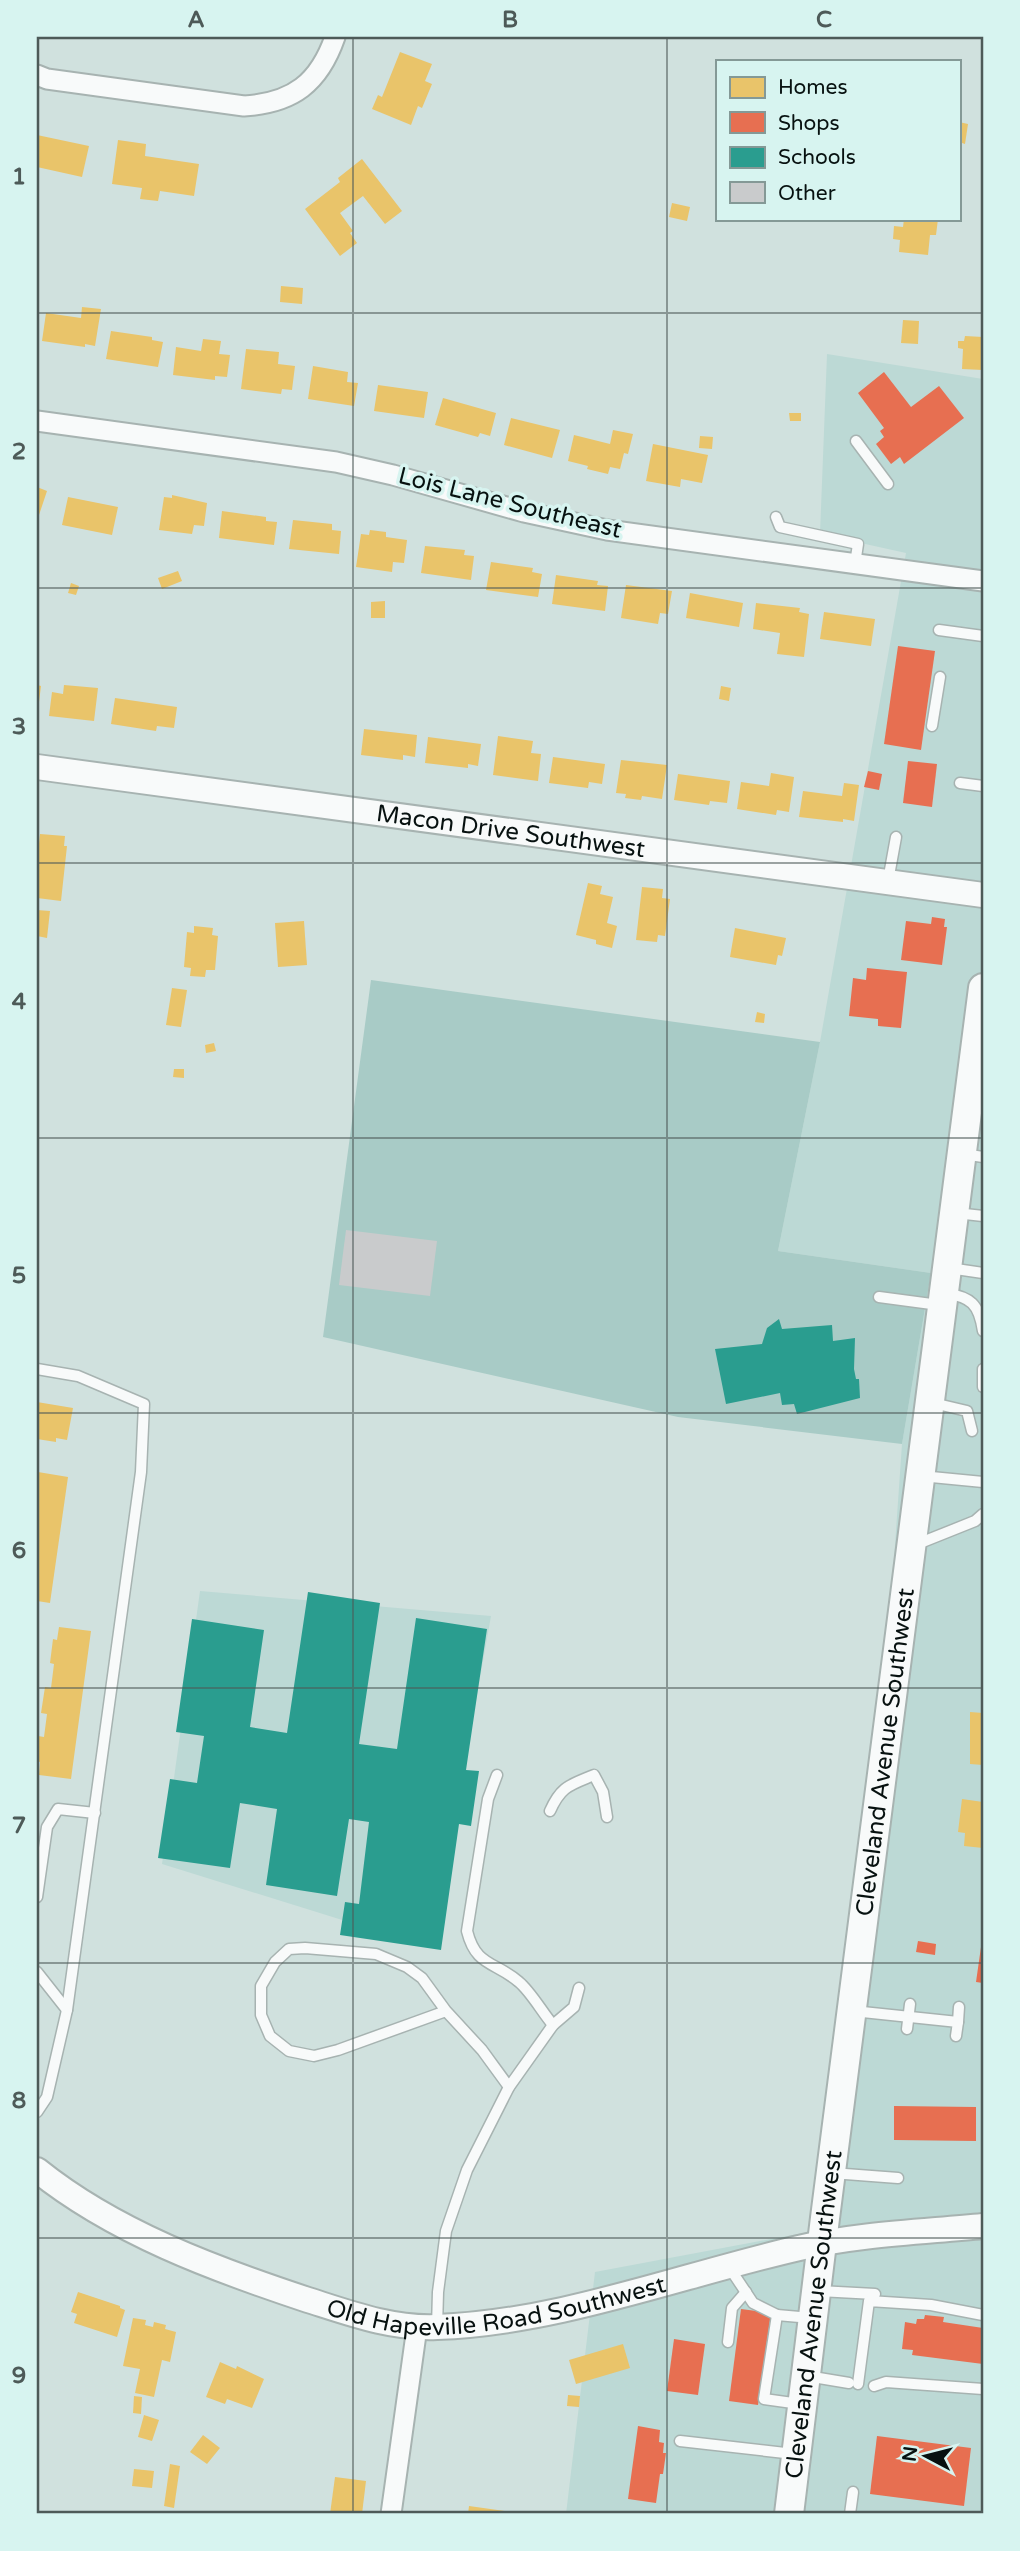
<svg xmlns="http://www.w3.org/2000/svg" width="1020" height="2551" font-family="'Varela Round',sans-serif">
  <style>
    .built { fill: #bcd9d5 }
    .green { fill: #a8cbc6 }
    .homes { fill: #e9c46a }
    .shops { fill: #e76f51 }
    .schools { fill: #2a9d8f }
    .building { fill: #c9cbcc }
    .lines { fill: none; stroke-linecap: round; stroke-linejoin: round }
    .service-casing { stroke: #a7b3b1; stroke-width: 13 }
    .minor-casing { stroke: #a7b3b1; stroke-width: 23 }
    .tertiary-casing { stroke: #a7b3b1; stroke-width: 28 }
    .secondary-casing { stroke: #a7b3b1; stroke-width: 32 }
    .service { stroke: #f8fafa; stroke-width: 10 }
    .minor { stroke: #f8fafa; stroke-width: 19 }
    .tertiary { stroke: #f8fafa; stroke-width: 24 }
    .secondary { stroke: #f8fafa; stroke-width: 28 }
    .grid { fill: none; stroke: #4d5a58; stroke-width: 2; stroke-opacity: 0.55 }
    .labels { text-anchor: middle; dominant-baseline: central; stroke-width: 7; stroke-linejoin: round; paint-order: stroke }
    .street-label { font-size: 24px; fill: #071110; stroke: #d7f4f0 }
    .neatline { fill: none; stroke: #4d5a58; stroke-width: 2.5 }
    .grid-label { font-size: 23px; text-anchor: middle; font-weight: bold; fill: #4d5a58 }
  </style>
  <rect width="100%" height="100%" fill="#d0e1de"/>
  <g class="built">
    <polygon points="827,354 983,379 983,2514 566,2514 595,2272 814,2231 884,1704 902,1444 931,1273 778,1251 820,1042 906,553 820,534"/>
    <polygon points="200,1591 491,1616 432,1948 162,1864"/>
  </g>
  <polygon class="green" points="371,980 820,1042 778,1251 931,1273 902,1444 678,1417 323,1337"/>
  <g class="homes">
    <polygon points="400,52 432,64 425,81 432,84 422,108 418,106 411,125 372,109 378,95 382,97"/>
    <polygon points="959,122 968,124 965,144 959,142"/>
    <polygon points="37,135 89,146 82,177 37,167"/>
    <polygon points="118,140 146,144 145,156 199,164 194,196 160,191 158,201 140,199 142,188 112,184"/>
    <polygon points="362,159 402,211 385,224 363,196 340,213 353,231 350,233 357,243 340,256 305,209 340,182 338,178"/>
    <polygon points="672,203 690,207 687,221 669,217"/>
    <polygon points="904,219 938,219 936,235 930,235 928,255 899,252 900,240 893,239 894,226 903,227"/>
    <polygon points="281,286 303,288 302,304 280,302"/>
    <polygon points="82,307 101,309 95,346 85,344 85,347 42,341 46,313 81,318"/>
    <polygon points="903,320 919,321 918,344 901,343"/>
    <polygon points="111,331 152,337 152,340 163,342 158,367 106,359"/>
    <polygon points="965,336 983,337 983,370 962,369 963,349 958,348 958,341 964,341"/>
    <polygon points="203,339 221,341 219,354 230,355 227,377 215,376 215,380 173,375 176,347 201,351"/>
    <polygon points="246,349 279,352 278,364 295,366 292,390 282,389 281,394 241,389"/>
    <polygon points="313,366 348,372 347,382 358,383 354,406 308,399"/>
    <polygon points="378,385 428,392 424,418 374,411"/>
    <polygon points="443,398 496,413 490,436 480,433 478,437 435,425"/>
    <polygon points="789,413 801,413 801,421 790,421"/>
    <polygon points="511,418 560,430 552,458 504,445"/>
    <polygon points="613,430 633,434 628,454 624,453 620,469 610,467 608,474 587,469 588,466 568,461 574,435 610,444"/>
    <polygon points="700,436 713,437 712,449 699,448"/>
    <polygon points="653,444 708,455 702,483 681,479 680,487 646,481"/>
    <polygon points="37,487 47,491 39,515 37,514"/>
    <polygon points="172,495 207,503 204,526 194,525 192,534 159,530 164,497 172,498"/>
    <polygon points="68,497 118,507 112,535 62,525"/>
    <polygon points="222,511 266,517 266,521 277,522 274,545 219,538"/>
    <polygon points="293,520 332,524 332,530 341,531 339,554 289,549"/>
    <polygon points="370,530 386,532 386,537 407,540 404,563 393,562 392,572 356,567 361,534 369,535"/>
    <polygon points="425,546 465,550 464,555 474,556 471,580 421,573"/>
    <polygon points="491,562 533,568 532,572 542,574 538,597 486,590"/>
    <polygon points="178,571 182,581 162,589 158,578"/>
    <polygon points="556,575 598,581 597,585 608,586 605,611 552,604"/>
    <polygon points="71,583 79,586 76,595 68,593"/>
    <polygon points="626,585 672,591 668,614 660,613 658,624 621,618"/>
    <polygon points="690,593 743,603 739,627 686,618"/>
    <polygon points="385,601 385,618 371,618 371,602"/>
    <polygon points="756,603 800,608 799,612 809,614 804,657 777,654 780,633 753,629"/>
    <polygon points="824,612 875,619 871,646 820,639"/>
    <polygon points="37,685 41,686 38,710 37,710"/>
    <polygon points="64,685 98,688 94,721 49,716 52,692 63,694"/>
    <polygon points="721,686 731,688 729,701 719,699"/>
    <polygon points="115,698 177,707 174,728 157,726 156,731 111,724"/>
    <polygon points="364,729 417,735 415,757 403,755 403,760 361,755"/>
    <polygon points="498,736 533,741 531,753 541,754 538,781 493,775"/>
    <polygon points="428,737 481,744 478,766 468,764 468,768 425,763"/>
    <polygon points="553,757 605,764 602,784 589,782 588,788 549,783"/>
    <polygon points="621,760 667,765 662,799 642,796 641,800 625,798 626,794 616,793"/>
    <polygon points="771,773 794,777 789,812 777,810 776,815 737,809 741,782 769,786"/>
    <polygon points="678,774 730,781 727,803 710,801 709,805 674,800"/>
    <polygon points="844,783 859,785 854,821 843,819 843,822 799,817 803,791 842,796"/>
    <polygon points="40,834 65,836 64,846 67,846 61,901 37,898 37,843 39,843"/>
    <polygon points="588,883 602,886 600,894 613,897 607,923 617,926 612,948 596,944 596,940 576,935"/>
    <polygon points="642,887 663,889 662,898 670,899 665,936 658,935 657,942 636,940"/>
    <polygon points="37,910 50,911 47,938 37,936"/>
    <polygon points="304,921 307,965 278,967 275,923"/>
    <polygon points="194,926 213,928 212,935 218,936 215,970 206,970 205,977 190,976 191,968 184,967 187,932 194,933"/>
    <polygon points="735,928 786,938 782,956 778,955 776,965 730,957"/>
    <polygon points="172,988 187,990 181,1027 166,1025"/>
    <polygon points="757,1012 765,1014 764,1023 755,1022"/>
    <polygon points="214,1043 216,1051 206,1053 205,1045"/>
    <polygon points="174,1069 184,1069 184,1078 173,1077"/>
    <polygon points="37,1402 73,1408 67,1440 56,1438 56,1442 37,1439"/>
    <polygon points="38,1472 68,1477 50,1603 37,1601"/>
    <polygon points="59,1627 91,1631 71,1779 39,1775 40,1762 37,1761 38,1736 44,1737 47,1714 41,1713 45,1687 51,1688 54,1664 50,1663 53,1639 57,1640"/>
    <polygon points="970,1712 983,1713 983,1765 970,1764"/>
    <polygon points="962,1799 983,1802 983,1848 964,1846 965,1833 958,1832"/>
    <polygon points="78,2292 120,2306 120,2308 125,2310 117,2337 74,2323 77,2314 71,2312"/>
    <polygon points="133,2318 146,2320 145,2325 153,2327 154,2322 166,2325 165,2329 176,2332 170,2362 162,2360 154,2397 135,2393 140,2369 123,2366"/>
    <polygon points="623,2344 630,2368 576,2384 569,2360"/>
    <polygon points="220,2362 236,2369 237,2366 264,2379 252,2408 227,2399 225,2404 206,2397"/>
    <polygon points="568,2395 580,2396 579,2407 567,2406"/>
    <polygon points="134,2396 142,2397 141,2414 133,2413"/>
    <polygon points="144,2415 159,2420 152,2441 138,2437"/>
    <polygon points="203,2435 220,2448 207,2464 190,2452"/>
    <polygon points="170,2464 180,2466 174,2508 164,2506"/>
    <polygon points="134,2469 154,2471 152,2488 132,2486"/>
    <polygon points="335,2477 366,2481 362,2514 330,2514"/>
    <polygon points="469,2506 519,2513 519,2514 468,2514"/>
  </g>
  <g class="shops">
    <polygon points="884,372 911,407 939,386 964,418 904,464 900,457 891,464 876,444 884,437 880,431 884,428 858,393"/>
    <polygon points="898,646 935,651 921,750 884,744"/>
    <polygon points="908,761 937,764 932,807 903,803"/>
    <polygon points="868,771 882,774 879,790 864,787"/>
    <polygon points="932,917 945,919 944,927 947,927 942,965 901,960 906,921 931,924"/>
    <polygon points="867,968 907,972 901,1028 878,1026 878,1019 849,1016 853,978 866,980"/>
    <polygon points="982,1940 983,1941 983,1983 976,1982"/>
    <polygon points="918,1941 936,1944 935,1955 916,1952"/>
    <polygon points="894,2106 976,2107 976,2141 894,2140"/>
    <polygon points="741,2309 771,2313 758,2405 729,2401"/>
    <polygon points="925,2315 944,2317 943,2322 983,2328 983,2364 912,2355 913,2350 902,2349 905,2322 916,2324 917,2319 924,2319"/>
    <polygon points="674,2339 705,2344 698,2395 667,2391"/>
    <polygon points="638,2426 660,2430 659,2442 664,2443 663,2453 666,2453 663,2474 660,2474 656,2503 628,2499"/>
    <polygon points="877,2436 971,2448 964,2506 870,2494"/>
  </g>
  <g class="schools">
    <polygon points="779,1319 782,1329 832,1325 833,1341 855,1338 854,1369 856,1379 859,1379 860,1398 797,1414 794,1404 782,1405 780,1393 726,1404 715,1349 762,1344 767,1328"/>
    <polygon points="308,1592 380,1603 359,1744 397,1749 416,1618 487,1629 466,1770 479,1771 471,1826 459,1824 441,1950 340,1935 345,1902 359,1904 369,1822 349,1819 337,1896 266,1885 277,1809 240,1803 230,1868 158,1858 170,1779 197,1783 204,1736 176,1732 192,1619 264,1630 250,1727 287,1733"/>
  </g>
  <polygon class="building" points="346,1230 437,1241 430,1296 339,1285"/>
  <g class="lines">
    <g class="service-casing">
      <g id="service">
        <polyline points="856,441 888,484"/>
        <polyline points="776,517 780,527 858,544 855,564"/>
        <polyline points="939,630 983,636"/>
        <polyline points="932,726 940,677"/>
        <polyline points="960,783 983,786"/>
        <polyline points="888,881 896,837"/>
        <polyline points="963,1154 983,1157"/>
        <polyline points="956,1213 983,1216"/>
        <polyline points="949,1268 983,1273"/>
        <path d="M 945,1293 C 971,1297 979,1304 983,1331"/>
        <polyline points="879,1297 939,1305"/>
        <polyline points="37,1369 78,1376 144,1404 141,1472 67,2010 47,2097 37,2112"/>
        <polyline points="983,1387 983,1369"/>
        <polyline points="933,1403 967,1411 972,1431"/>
        <polyline points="921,1476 983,1482"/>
        <polyline points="915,1545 975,1521 983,1514"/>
        <path d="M 497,1775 L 488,1799 L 467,1931 C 476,1967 495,1961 519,1982 C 531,1992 542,2012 553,2025"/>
        <path d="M 550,1811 C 561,1786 570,1785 594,1775 L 603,1792 L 607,1817"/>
        <polyline points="37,1897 47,1827 58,1809 95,1813"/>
        <polyline points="37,1972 67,2010"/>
        <polyline points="446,2011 338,2050 314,2056 289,2051 270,2036 261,2015 261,1986 275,1962 289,1949 305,1948 376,1954 407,1967 422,1978 446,2011 482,2050 509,2087"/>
        <polyline points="853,2011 958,2022 956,2036"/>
        <polyline points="958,2022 959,2007"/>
        <polyline points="907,2029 910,2004"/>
        <polyline points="832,2173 898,2178"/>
        <polyline points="729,2267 753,2303 777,2315 764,2399 800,2404"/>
        <polyline points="819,2291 875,2294"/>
        <polyline points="777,2315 811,2318"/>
        <polyline points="437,2327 438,2292 446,2231 467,2170 509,2087 553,2025 574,2007 579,1988"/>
        <polyline points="728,2342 732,2308 746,2292"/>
        <polyline points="807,2376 849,2383"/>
        <polyline points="858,2384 869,2301 931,2305 983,2315"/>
        <polyline points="874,2386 886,2382 983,2389"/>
        <polyline points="680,2441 794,2454"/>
        <polyline points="850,2514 853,2492"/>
      </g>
    </g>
    <g class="minor-casing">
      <g id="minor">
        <path d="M 37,75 L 47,79 L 244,106 C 293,103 319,83 335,37"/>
        <polyline points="37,421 336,462 393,475 524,512 607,530 983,581"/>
        <polyline points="391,2514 417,2327"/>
      </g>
    </g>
    <g class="tertiary-casing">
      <g id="tertiary">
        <path id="s1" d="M 37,767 L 983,895"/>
        <path id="s2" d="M 37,2170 C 114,2232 214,2269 308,2300 C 349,2313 392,2329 437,2327 C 558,2323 681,2275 799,2248 C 859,2234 922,2232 983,2226"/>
      </g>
    </g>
    <g class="secondary-casing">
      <g id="secondary">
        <path id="s3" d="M 789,2514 L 825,2218 L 983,988"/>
      </g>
    </g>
    <use href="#service" class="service"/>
    <use href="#minor" class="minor"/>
    <use href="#tertiary" class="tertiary"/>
    <use href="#secondary" class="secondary"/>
  </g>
  <path class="grid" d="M 353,37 L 353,2514M 667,37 L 667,2514M 37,313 L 983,313M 37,588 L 983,588M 37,863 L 983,863M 37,1138 L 983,1138M 37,1413 L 983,1413M 37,1688 L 983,1688M 37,1963 L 983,1963M 37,2238 L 983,2238"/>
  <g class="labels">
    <g class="street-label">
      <text transform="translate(510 503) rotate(14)">Lois Lane Southeast</text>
      <text stroke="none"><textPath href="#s1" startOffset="478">Macon Drive Southwest</textPath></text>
      <text stroke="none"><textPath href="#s3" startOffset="768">Cleveland Avenue Southwest</textPath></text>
      <text stroke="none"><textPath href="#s2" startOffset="495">Old Hapeville Road Southwest</textPath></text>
      <text stroke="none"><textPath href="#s3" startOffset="201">Cleveland Avenue Southwest</textPath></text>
    </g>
  </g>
  <rect width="1020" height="2551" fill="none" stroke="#d7f4f0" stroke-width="77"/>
  <rect x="716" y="60" width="245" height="161" fill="#d7f4f0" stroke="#849996" stroke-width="2"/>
  <rect x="730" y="77" width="35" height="21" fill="#e9c46a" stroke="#849996" stroke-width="2"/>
  <text x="778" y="94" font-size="21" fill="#071110">Homes</text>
  <rect x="730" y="112" width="35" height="21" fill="#e76f51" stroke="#849996" stroke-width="2"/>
  <text x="778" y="130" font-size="21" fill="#071110">Shops</text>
  <rect x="730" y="147" width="35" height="21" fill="#2a9d8f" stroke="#849996" stroke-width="2"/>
  <text x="778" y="164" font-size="21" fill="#071110">Schools</text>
  <rect x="730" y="182" width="35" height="21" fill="#c9cbcc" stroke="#849996" stroke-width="2"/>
  <text x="778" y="200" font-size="21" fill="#071110">Other</text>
  <g transform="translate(926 2456) rotate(277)" stroke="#d7f4f0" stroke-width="5" paint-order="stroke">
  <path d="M0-5L12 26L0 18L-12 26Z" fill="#071110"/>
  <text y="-10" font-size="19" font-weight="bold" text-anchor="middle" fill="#071110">N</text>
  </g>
  <rect x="38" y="38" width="944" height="2474" class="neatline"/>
  <g class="grid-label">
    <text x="196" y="27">A</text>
    <text x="510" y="27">B</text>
    <text x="824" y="27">C</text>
    <text x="19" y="184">1</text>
    <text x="19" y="459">2</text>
    <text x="19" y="734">3</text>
    <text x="19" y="1009">4</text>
    <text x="19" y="1283">5</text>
    <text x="19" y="1558">6</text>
    <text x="19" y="1833">7</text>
    <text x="19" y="2108">8</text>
    <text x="19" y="2383">9</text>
  </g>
</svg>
